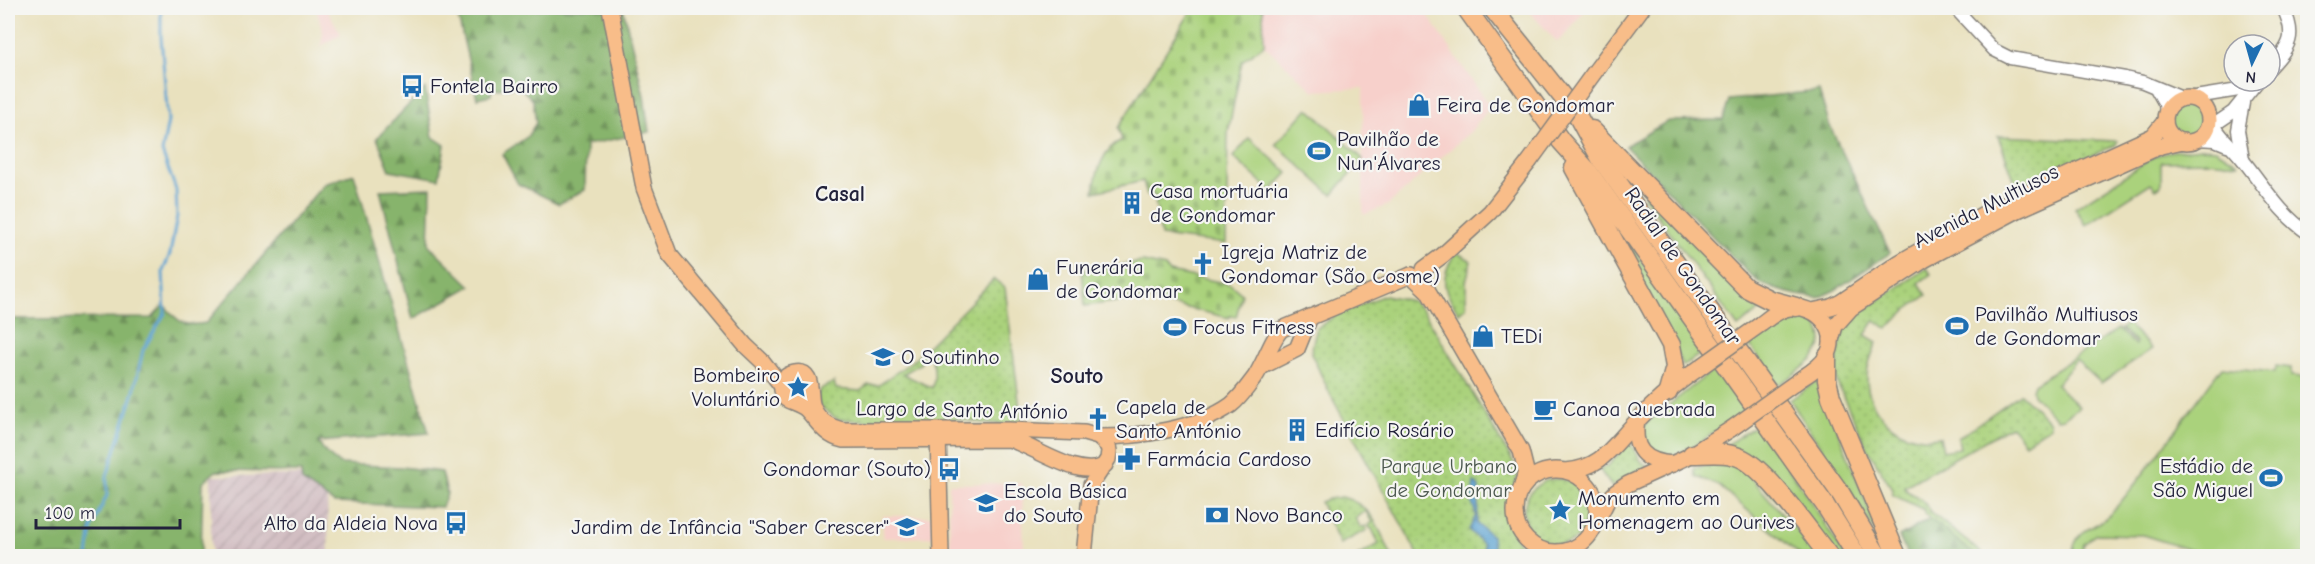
<svg xmlns="http://www.w3.org/2000/svg" width="2315" height="564" font-family="'Comic Neue',sans-serif">
  <style>
    .built { fill: #f7d0cb }
    .industrial { fill: url(#industrial-furrows) }
    .grass { fill: #aad27c; stroke: #667a5c; stroke-width: 1.5 }
    .forest { fill: url(#forest-firs); stroke: #546b54; stroke-width: 1.5 }
    .cemetery { fill: url(#cemetery-stones); stroke: #667a5c; stroke-width: 1.5 }
    .park { fill: url(#park-dots); stroke: #667a5c; stroke-width: 1.5; fill-rule: evenodd }
    .water { fill: url(#water-ripples); stroke: #3e6286; stroke-width: 1.5 }
    .lines { fill: none; stroke-linecap: round; stroke-linejoin: round }
    .stream { stroke: #5ba2d1; stroke-width: 3 }
    .minor-casing { stroke: #86827c; stroke-width: 15 }
    .major-casing { stroke: #86827c; stroke-width: 18 }
    .highway-casing { stroke: #86827c; stroke-width: 21 }
    .minor { stroke: #fff; stroke-width: 12 }
    .major { stroke: #f8bd89; stroke-width: 15 }
    .highway { stroke: #f8bd89; stroke-width: 18 }
    .major-bridge-casing { stroke: #86827c; stroke-width: 18; stroke-linecap: butt }
    .major-bridge { stroke: #f8bd89; stroke-width: 15 }
    .labels { text-anchor: middle; dominant-baseline: central; stroke-width: 4.5; stroke-linejoin: round; paint-order: stroke }
    .poi-label { font-size: 21px; fill: #22223b; stroke: #f6f6f2; text-anchor: start }
    .street-label { font-size: 21px; fill: #22223b; stroke: #f6f6f2 }
    .park-label { font-size: 21px; fill: #4b574e; stroke: #f6f6f2 }
    .neighbourhood-label { font-size: 22px; font-weight: bold; fill: #22223b; stroke: #f6f6f2 }
  </style>
  <defs>
    <pattern id="industrial-furrows" width="10" height="10" patternUnits="userSpaceOnUse" patternTransform="scale(1.5)"><rect width="10" height="10" fill="#d2bec2"/><path d="M-1 1l2-2M0 10L10 0M9 11l2-2" fill="none" stroke="#b4a3a8"/></pattern>
    <pattern id="forest-firs" width="22" height="20" patternUnits="userSpaceOnUse" patternTransform="scale(1.5)"><rect width="22" height="20" fill="#87b46c"/><path d="M5 1l3.5 6h-7zM16 11l3.5 6h-7z" fill="#6e925a"/></pattern>
    <pattern id="cemetery-stones" width="16" height="16" patternUnits="userSpaceOnUse" patternTransform="scale(1.5)"><rect width="16" height="16" fill="#aad27c"/><path d="M2 7V4a2 2 0 0 1 4 0v3zM10 15v-3a2 2 0 0 1 4 0v3z" fill="#92b46c"/></pattern>
    <pattern id="park-dots" width="8" height="8" patternUnits="userSpaceOnUse" patternTransform="scale(1.5)"><rect width="8" height="8" fill="#aad27c"/><path d="M2 2h.1M6 6h.1" fill="none" stroke="#92b46c" stroke-width="1.8" stroke-linecap="round"/></pattern>
    <pattern id="water-ripples" width="26" height="14" patternUnits="userSpaceOnUse" patternTransform="scale(1.5)"><rect width="26" height="14" fill="#5ba2d1"/><path d="M2 4q2-2 4 0t4 0M15 11q2-2 4 0t4 0" fill="none" stroke="#4b84ab"/></pattern>
  </defs>
  <rect width="100%" height="100%" fill="#f6f6f2"/>
  <filter id="ink" filterUnits="userSpaceOnUse"><feTurbulence type="fractalNoise" baseFrequency=".0167" numOctaves="2"/><feDisplacementMap in="SourceGraphic" scale="12" xChannelSelector="R" yChannelSelector="G"/><feConvolveMatrix kernelMatrix="1 2 1 2 8 2 1 2 1" color-interpolation-filters="sRGB"/></filter>
  <filter id="wash" filterUnits="userSpaceOnUse"><feTurbulence type="fractalNoise" baseFrequency=".008" numOctaves="4" result="noise"/><feDisplacementMap in="SourceGraphic" scale="24" xChannelSelector="R" yChannelSelector="G"/><feGaussianBlur stdDeviation="1.35" result="paint"/><feColorMatrix in="noise" values="0 0 0 0 0 0 0 0 0 0 0 0 0 0 0 0 0 1.4 0 .05"/><feComposite in="paint" operator="in"/></filter>
  <g filter="url(#wash)">
    <rect width="100%" height="100%" fill="#e9e1be"/>
    <g class="built">
      <polygon points="316,8 326,8 341,34 321,46 323,32"/>
      <polygon points="1263,8 1423,8 1490,107 1471,131 1388,205 1363,215 1363,88 1314,91 1264,45"/>
      <polygon points="1526,8 1587,8 1567,33 1557,42"/>
      <polygon points="1022,483 1024,556 950,556 949,484"/>
      <polygon points="883,516 932,516 932,537 883,538"/>
    </g>
    <polygon class="industrial" points="315,475 327,493 329,556 211,556 211,476"/>
    <g class="grass">
      <circle cx="2187" cy="120" r="16"/>
      <polygon points="1308,108 1363,159 1332,195 1276,144"/>
      <polygon points="1249,138 1288,173 1271,191 1233,157"/>
      <polygon points="2201,148 2216,149 2239,164 2206,161 2161,162 2161,186 2156,189 2151,183 2086,225 2075,208 2155,156 2167,152"/>
      <polygon points="1647,193 1746,297 1764,307 1738,327 1644,197"/>
      <polygon points="1609,214 1704,351 1683,366"/>
      <path d="M 1798,315 C 1807,317 1813,320 1818,327 C 1834,353 1795,373 1778,385 L 1749,344 L 1785,318 Z"/>
      <polygon points="2127,324 2152,349 2101,383 2076,360 2056,384 2079,407 2063,418 2057,419 2033,395 2032,390 2034,384 2118,329 2135,345 2136,343 2121,329"/>
      <path d="M 2276,366 L 2291,368 L 2291,376 L 2304,377 L 2304,380 L 2307,380 L 2307,556 L 2209,556 L 2143,535 L 2096,534 L 2084,544 L 2080,556 L 2072,556 C 2076,524 2095,532 2113,511 C 2152,466 2186,415 2222,367 L 2275,372 Z"/>
      <path d="M 1717,367 L 1746,409 C 1729,421 1677,465 1656,455 C 1653,454 1652,451 1649,449 C 1642,442 1642,432 1646,423 Z"/>
      <polygon points="1817,381 1820,386 1881,540 1790,400"/>
      <polygon points="1758,424 1804,491 1845,556 1835,556 1727,450 1728,444"/>
      <polygon points="1723,462 1736,465 1746,472 1819,556 1801,556 1719,486 1695,476 1694,468"/>
    </g>
    <g class="forest">
      <polygon points="456,8 623,8 644,96 649,132 586,145 585,190 559,204 518,184 502,154 527,137 536,123 533,100 519,86 491,90 491,95 477,98"/>
      <polygon points="425,88 433,137 445,145 439,179 390,170 377,138"/>
      <polygon points="1819,91 1829,124 1890,253 1835,290 1818,298 1797,295 1775,289 1760,283 1745,270 1625,146 1668,121 1723,120 1729,100"/>
      <path d="M 354,174 L 429,433 L 318,442 L 326,453 L 340,464 L 401,467 L 442,472 L 447,494 L 442,507 L 334,503 L 302,481 L 301,472 L 216,471 L 203,482 L 201,556 L 8,556 L 8,319 L 152,318 L 164,305 C 178,322 183,327 206,323 L 324,184 Z"/>
      <polygon points="431,188 429,245 471,286 413,319 380,190"/>
      <polygon points="1931,518 1981,556 1908,556 1899,537"/>
    </g>
    <g class="cemetery">
      <path d="M 1193,8 L 1263,8 L 1264,45 L 1242,61 L 1228,133 L 1226,244 L 1161,236 L 1154,194 L 1147,195 L 1143,181 L 1094,192 C 1096,172 1103,148 1122,140 L 1118,128 Z"/>
      <polygon points="1143,262 1165,267 1169,272 1230,284 1242,294 1236,317 1230,316 1229,318 1145,298 1085,306 1082,270"/>
    </g>
    <g class="park">
      <polygon points="1998,136 2117,141 2116,145 2017,187"/>
      <path d="M 1456,252 L 1471,261 L 1466,282 L 1466,307 L 1459,313 C 1442,289 1439,278 1456,252 Z"/>
      <path d="M 1927,268 L 1931,274 L 1919,283 L 1927,295 L 1906,310 L 1887,329 L 1875,320 L 1865,335 L 1877,342 C 1872,354 1867,365 1867,378 C 1867,408 1892,435 1922,438 C 1927,439 1934,437 1940,437 L 1943,451 L 1960,448 L 1958,438 L 2020,394 L 2050,422 L 2050,426 L 2025,443 L 2011,426 L 1905,486 L 1907,491 L 1921,499 L 1934,515 L 1985,556 L 1977,556 L 1924,514 L 1924,510 L 1893,495 L 1891,487 L 1867,448 L 1838,385 L 1835,371 L 1842,335 L 1846,325 L 1857,314 Z"/>
      <path d="M 994,279 L 1005,288 L 1022,425 L 985,423 L 960,419 L 930,419 L 922,424 L 837,419 L 821,407 L 817,398 L 820,389 L 834,382 L 836,389 L 860,391 L 868,385 L 879,385 L 915,359 ZM 928,353 C 935,363 936,377 932,388 L 903,374 L 921,363 L 921,359 Z"/>
      <path d="M 1385,295 L 1412,301 L 1424,312 L 1518,470 C 1518,481 1514,487 1511,498 C 1505,522 1515,550 1540,556 L 1419,556 L 1330,394 L 1311,353 L 1316,329 L 1336,315 Z"/>
      <polygon points="1629,442 1641,461 1649,467 1624,478 1612,487 1599,469 1608,466"/>
      <circle cx="1557" cy="512" r="33"/>
      <path d="M 1342,497 C 1375,506 1378,530 1392,556 L 1358,556 L 1379,544 L 1372,529 L 1370,528 L 1368,525 L 1372,523 L 1366,511 L 1355,518 L 1361,528 L 1365,526 L 1367,530 L 1340,544 L 1320,502 L 1329,499 Z"/>
    </g>
    <polygon class="water" points="1474,482 1479,487 1477,524 1492,536 1493,547 1504,556 1483,556 1483,544 1469,530 1476,515 1472,502"/>
    <g class="lines">
      <polyline class="stream" points="88,556 92,527 107,495 107,476 133,395 143,350 165,313 163,271 170,254 177,216 176,190 162,152 168,121 161,37 161,8"/>
    </g>
  </g>
  <g filter="url(#ink)">
    <g class="lines">
      <g class="minor-casing">
        <g id="minor">
          <polyline points="1955,8 1994,50 2010,58 2125,78 2143,82 2182,98"/>
          <path d="M 2270,68 C 2290,46 2297,36 2283,8"/>
          <polyline points="2157,90 2165,104 2166,113"/>
          <polyline points="2189,98 2245,89 2254,86"/>
          <polyline points="2243,103 2238,130 2243,159"/>
          <path d="M 2209,116 C 2217,134 2231,145 2243,160 C 2264,186 2280,214 2308,233"/>
          <polyline points="2208,129 2233,112 2258,81"/>
          <polyline points="2196,139 2215,140 2227,145"/>
        </g>
      </g>
      <g class="major-casing">
        <g id="major">
          <polyline points="610,8 644,188 669,254 745,345 763,362 781,385"/>
          <polyline points="1596,70 1642,8"/>
          <circle cx="2187" cy="120" r="22"/>
          <polyline points="1424,269 1443,255 1490,212 1529,162"/>
          <polyline points="1411,275 1428,291 1521,451 1526,471 1521,489"/>
          <polyline points="1812,311 1831,307 1841,302 1900,262 1987,212 2153,136 2165,121"/>
          <path d="M 1761,324 C 1769,318 1779,309 1790,308 C 1817,304 1841,331 1827,356 C 1822,365 1810,373 1802,378"/>
          <polyline points="1831,340 1835,326 1851,308 1924,260 2018,210 2161,146 2183,141"/>
          <polyline points="1261,367 1297,349 1310,317"/>
          <path d="M 1637,420 C 1632,449 1644,462 1673,464"/>
          <polyline points="938,432 941,556"/>
          <path d="M 1098,437 C 1138,437 1198,429 1231,405 C 1241,397 1248,386 1255,377 C 1264,364 1273,336 1282,329 L 1411,275"/>
          <circle cx="1556" cy="511" r="41"/>
          <path d="M 1566,471 C 1604,468 1614,443 1639,419 C 1654,403 1670,389 1688,376"/>
          <polyline points="1598,519 1607,501 1616,492 1628,484 1687,457 1731,429"/>
          <path d="M 1084,556 L 1091,485 L 1108,459 L 1109,451 L 1108,446 L 1098,437 L 1084,433 L 1009,430 L 843,430 C 829,427 816,419 812,404 C 809,392 814,369 794,373 C 780,376 779,389 786,399 C 793,403 801,404 807,410 C 818,422 825,436 843,440 L 1009,439 C 1036,447 1080,481 1105,465"/>
        </g>
      </g>
      <g class="highway-casing">
        <g id="highway">
          <polyline points="1466,8 1561,141 1587,170 1825,505 1857,556"/>
          <polyline points="1492,8 1577,115 1601,159 1841,494 1878,556"/>
          <polyline points="1592,130 1746,288 1770,300 1796,307"/>
          <polyline points="1574,168 1671,345 1675,367 1668,392"/>
          <polyline points="1827,357 1827,380 1831,397 1897,556"/>
          <path d="M 1692,454 C 1709,454 1728,451 1743,459 C 1770,473 1808,530 1829,556"/>
        </g>
      </g>
      <use href="#minor" class="minor"/>
      <use href="#major" class="major"/>
      <use href="#highway" class="highway"/>
      <g class="major-bridge-casing">
        <g id="major-bridge">
          <polyline points="1529,162 1596,70"/>
          <polyline points="1688,376 1761,324"/>
          <polyline points="1731,429 1802,378"/>
        </g>
      </g>
      <use href="#major-bridge" class="major-bridge"/>
    </g>
  </g>
  <defs>
    <g id="bus-bare" transform="scale(1.8)"><path d="M-5-6H5V4H4V6H2V4H-2V6H-4V4H-5ZM-3.5-4V0h7V-4ZM-3.5 1.2v1.5H-2V1.2ZM2 1.2v1.5H3.5V1.2Z" fill="#1f6fb2" stroke="#f6f6f2" stroke-width="2.5" paint-order="stroke"/></g>
    <g id="shop-bare" transform="scale(1.8)"><path d="M-5-2.5h2.3a2.7 3.5 0 0 1 5.4 0H5L5.5 6h-11ZM-1.5-2.5h3a1.5 2.3 0 0 0-3 0Z" fill="#1f6fb2" stroke="#f6f6f2" stroke-width="2.5" paint-order="stroke"/></g>
    <g id="stadium-bare" transform="scale(1.8)"><path d="M0-5a6.5 5 0 1 0 0 10a6.5 5 0 1 0 0-10ZM-3.5-1.8h7v3.6h-7Z" fill="#1f6fb2" stroke="#f6f6f2" stroke-width="2.5" paint-order="stroke"/></g>
    <g id="building-bare" transform="scale(1.8)"><path d="M-4-6H4V6H1V3H-1V6H-4ZM-2.5-4.3h1.7v1.8h-1.7ZM.8-4.3h1.7v1.8H.8ZM-2.5-1h1.7V.8h-1.7ZM.8-1h1.7V.8H.8Z" fill="#1f6fb2" stroke="#f6f6f2" stroke-width="2.5" paint-order="stroke"/></g>
    <g id="church-bare" transform="scale(1.8)"><path d="M-1.2-6h2.4v3.5h3.3v2.4h-3.3V6h-2.4V-.1h-3.3v-2.4h3.3Z" fill="#1f6fb2" stroke="#f6f6f2" stroke-width="2.5" paint-order="stroke"/></g>
    <g id="school-bare" transform="scale(1.8)"><path d="M0-5L7-2L0 1L-7-2ZM-4 1L0 2.5L4 1V4Q0 6-4 4Z" fill="#1f6fb2" stroke="#f6f6f2" stroke-width="2.5" paint-order="stroke"/></g>
    <g id="sight-bare" transform="scale(1.8)"><path d="M0-6L1.8-2.2L6-1.7L2.9 1.2L3.7 5.4L0 3.3L-3.7 5.4L-2.9 1.2L-6-1.7L-1.8-2.2Z" fill="#1f6fb2" stroke="#f6f6f2" stroke-width="2.5" paint-order="stroke"/></g>
    <g id="cafe-bare" transform="scale(1.8)"><path d="M-5.5-4.5H6V0H3Q3 3.5 0 3.5H-2.5Q-5.5 3.5-5.5 0ZM3-3.2v2h1.7v-2ZM-6 4.5H4V6H-6Z" fill="#1f6fb2" stroke="#f6f6f2" stroke-width="2.5" paint-order="stroke"/></g>
    <g id="pharmacy-bare" transform="scale(1.8)"><path d="M-2-6h4v4h4v4h-4v4h-4v-4h-4v-4h4Z" fill="#1f6fb2" stroke="#f6f6f2" stroke-width="2.5" paint-order="stroke"/></g>
    <g id="bank-bare" transform="scale(1.8)"><path d="M-6-4H6V4H-6ZM0-2.3a2.3 2.3 0 1 0 0 4.6a2.3 2.3 0 1 0 0-4.6Z" fill="#1f6fb2" stroke="#f6f6f2" stroke-width="2.5" paint-order="stroke"/></g>
  </defs>
  <g fill-rule="evenodd">
    <use href="#bus-bare" x="412" y="86"/>
    <use href="#shop-bare" x="1419" y="105"/>
    <use href="#stadium-bare" x="1319" y="151"/>
    <use href="#building-bare" x="1132" y="203"/>
    <use href="#church-bare" x="1203" y="264"/>
    <use href="#shop-bare" x="1038" y="279"/>
    <use href="#stadium-bare" x="1957" y="326"/>
    <use href="#stadium-bare" x="1175" y="327"/>
    <use href="#shop-bare" x="1483" y="336"/>
    <use href="#school-bare" x="883" y="357"/>
    <use href="#sight-bare" x="798" y="387"/>
    <use href="#cafe-bare" x="1545" y="409"/>
    <use href="#church-bare" x="1098" y="419"/>
    <use href="#building-bare" x="1297" y="430"/>
    <use href="#pharmacy-bare" x="1129" y="459"/>
    <use href="#bus-bare" x="949" y="469"/>
    <use href="#stadium-bare" x="2271" y="478"/>
    <use href="#school-bare" x="986" y="503"/>
    <use href="#sight-bare" x="1560" y="510"/>
    <use href="#bank-bare" x="1217" y="515"/>
    <use href="#bus-bare" x="456" y="523"/>
    <use href="#school-bare" x="907" y="527"/>
  </g>
  <g class="labels">
    <g class="poi-label">
      <text x="430" y="86">Fontela Bairro</text>
      <text x="1437" y="105">Feira de Gondomar</text>
      <text x="1337" y="139">Pavilhão de<tspan x="1337" dy="24">Nun'Álvares</tspan></text>
      <text x="1150" y="191">Casa mortuária<tspan x="1150" dy="24">de Gondomar</tspan></text>
      <text x="1221" y="252">Igreja Matriz de<tspan x="1221" dy="24">Gondomar (São Cosme)</tspan></text>
      <text x="1056" y="267">Funerária<tspan x="1056" dy="24">de Gondomar</tspan></text>
      <text x="1975" y="314">Pavilhão Multiusos<tspan x="1975" dy="24">de Gondomar</tspan></text>
      <text x="1193" y="327">Focus Fitness</text>
      <text x="1501" y="336">TEDi</text>
      <text x="901" y="357">O Soutinho</text>
      <text x="780" y="375" text-anchor="end">Bombeiro<tspan x="780" dy="24">Voluntário</tspan></text>
      <text x="1116" y="407">Capela de<tspan x="1116" dy="24">Santo António</tspan></text>
      <text x="1563" y="409">Canoa Quebrada</text>
      <text x="1315" y="430">Edifício Rosário</text>
      <text x="1147" y="459">Farmácia Cardoso</text>
      <text x="2253" y="466" text-anchor="end">Estádio de<tspan x="2253" dy="24">São Miguel</tspan></text>
      <text x="931" y="469" text-anchor="end">Gondomar (Souto)</text>
      <text x="1004" y="491">Escola Básica<tspan x="1004" dy="24">do Souto</tspan></text>
      <text x="1578" y="498">Monumento em<tspan x="1578" dy="24">Homenagem ao Ourives</tspan></text>
      <text x="1235" y="515">Novo Banco</text>
      <text x="438" y="523" text-anchor="end">Alto da Aldeia Nova</text>
      <text x="889" y="527" text-anchor="end">Jardim de Infância "Saber Crescer"</text>
    </g>
    <g class="street-label">
      <text transform="translate(1986 206) rotate(-27)">Avenida Multiusos</text>
      <text transform="translate(1683 266) rotate(55)">Radial de Gondomar</text>
      <text transform="translate(962 410) rotate(1)">Largo de Santo António</text>
    </g>
    <g class="park-label">
      <text x="1449" y="466">Parque Urbano<tspan x="1449" dy="24">de Gondomar</tspan></text>
    </g>
    <g class="neighbourhood-label">
      <text x="840" y="194">Casal</text>
      <text x="1077" y="376">Souto</text>
    </g>
  </g>
  <rect width="2315" height="564" fill="none" stroke="#f6f6f2" stroke-width="30"/>
  <g transform="translate(2252 63) rotate(185)"><circle r="28" fill="#f6f6f2" stroke="#a1a1a9" stroke-width="1.5"/>
  <path d="M0-4.5L10 22L0 15L-10 22Z" fill="#1f6fb2"/>
  <text y="-9" font-size="16" font-weight="bold" text-anchor="middle" fill="#22223b">N</text>
  </g>
  <path d="M36 519v9h144v-9" fill="none" stroke="#22223b" stroke-width="3"/>
  <text x="45" y="519" font-size="18" fill="#22223b" stroke="#f6f6f2" stroke-width="4.5" paint-order="stroke">100 m</text>
</svg>
